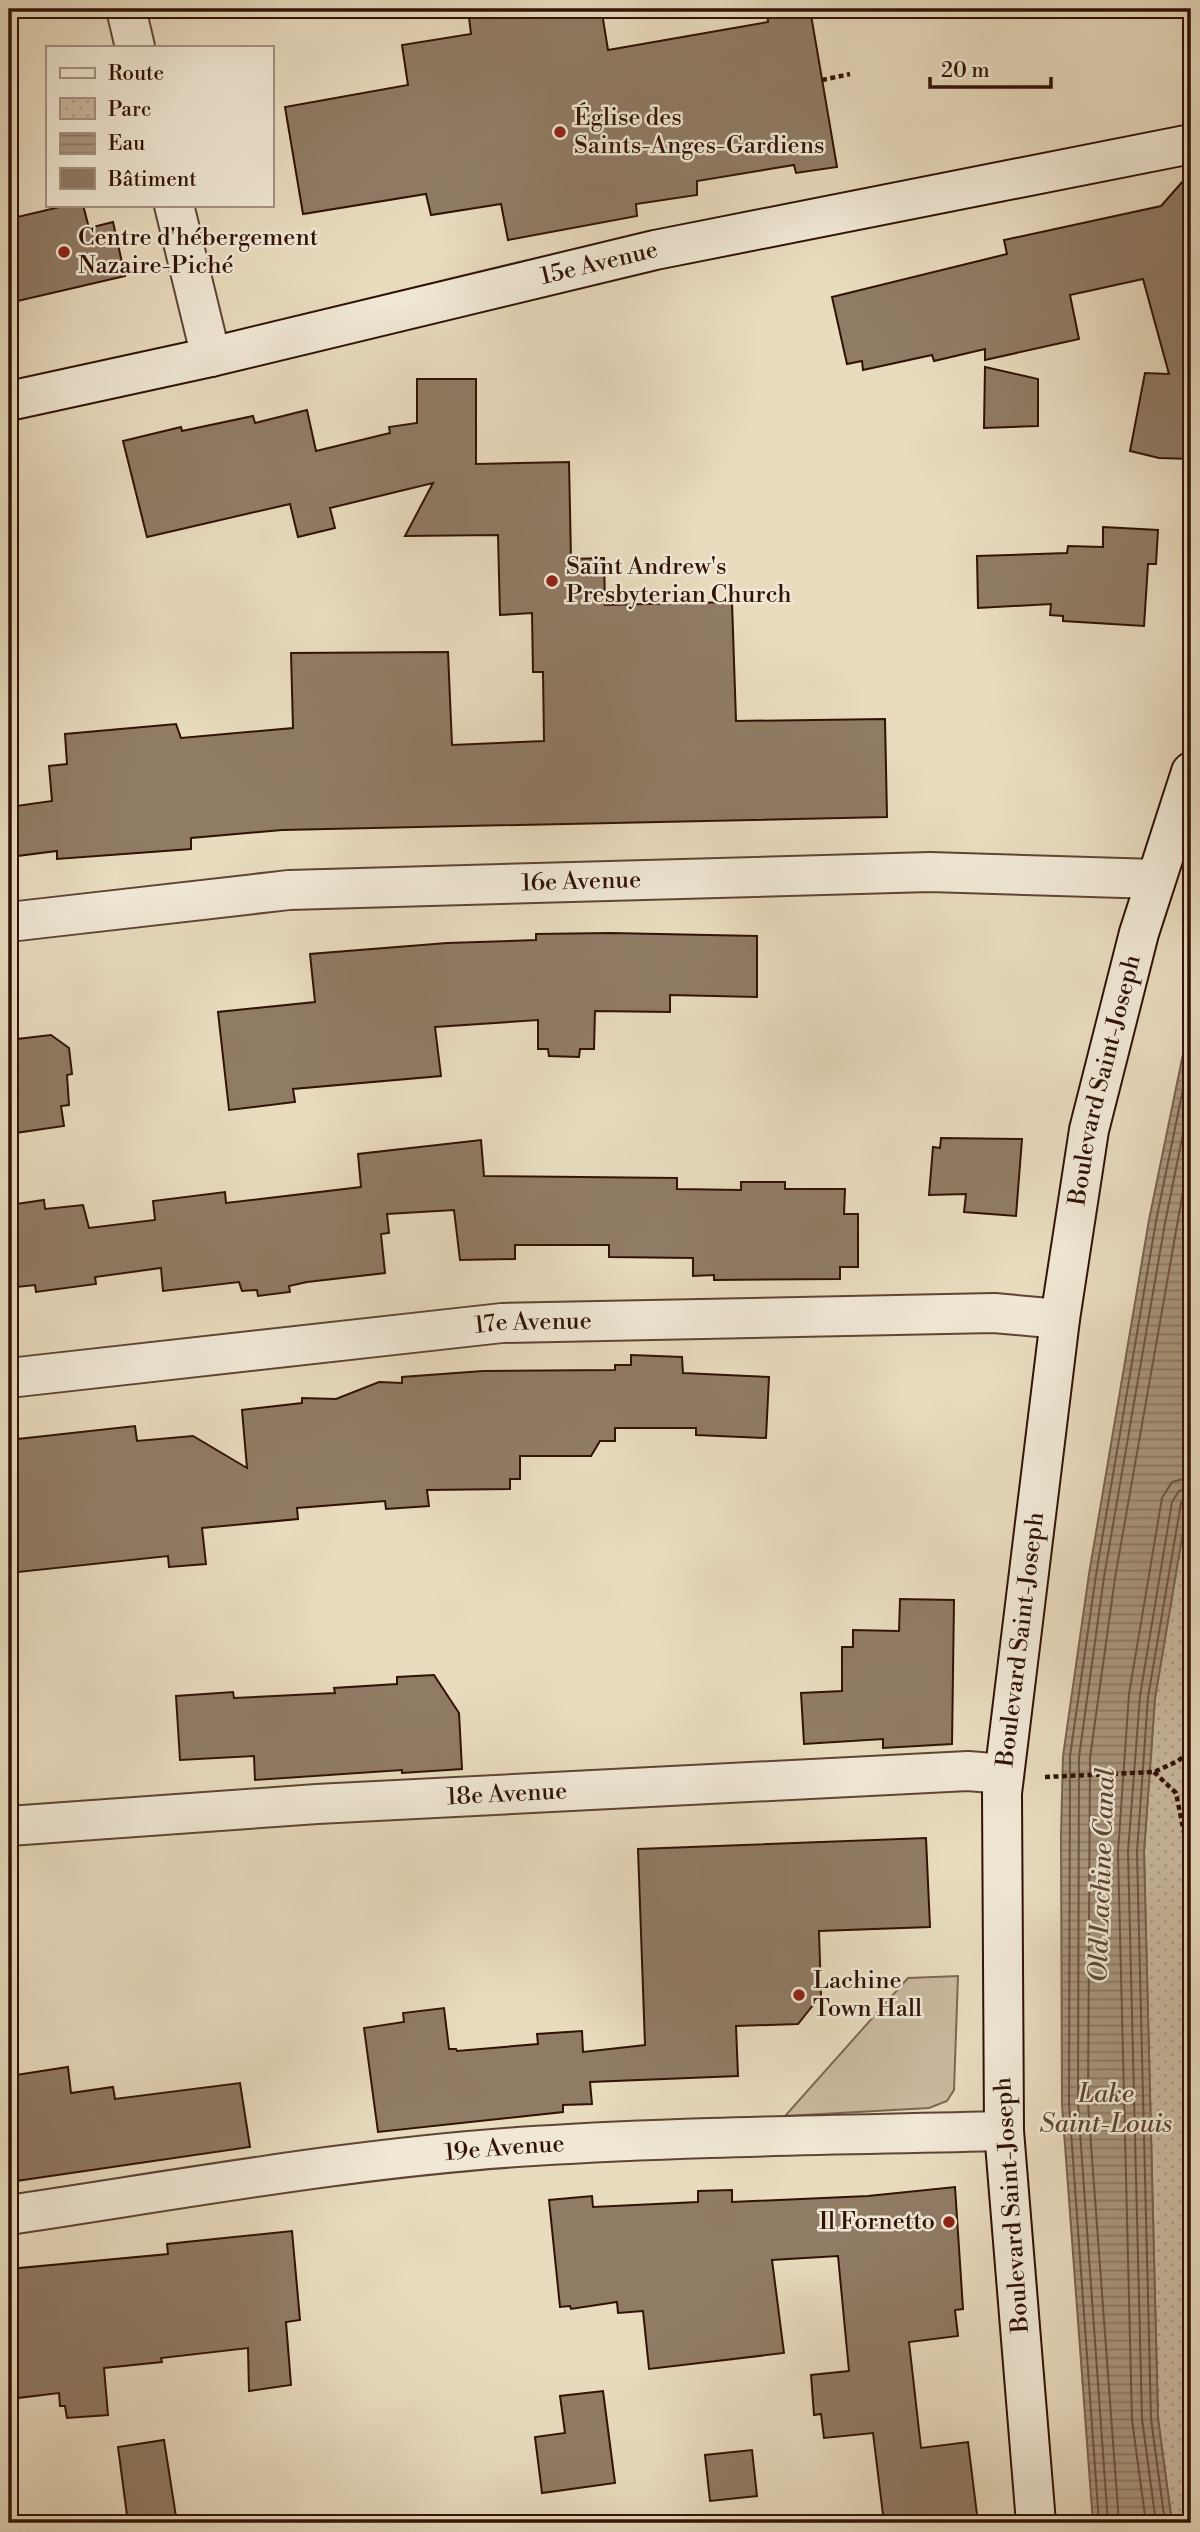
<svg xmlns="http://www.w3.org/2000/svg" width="1200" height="2532" font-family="'Libre Bodoni',serif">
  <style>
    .park { fill: url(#park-dots); stroke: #7d6652; stroke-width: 2 }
    .garden { fill: #c9b99f; stroke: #7d6652; stroke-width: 2 }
    .water { fill: url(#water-rules); stroke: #7a624e; stroke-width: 2 }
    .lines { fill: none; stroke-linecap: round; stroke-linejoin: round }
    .shore { stroke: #6e5442; stroke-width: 2 }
    .building { fill: #907b65; stroke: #311205; stroke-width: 2 }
    .street-casing { stroke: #5f4433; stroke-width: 42 }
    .secondary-casing { stroke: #311205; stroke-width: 42 }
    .path { stroke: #311205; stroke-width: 4.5; stroke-dasharray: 5 3.5; stroke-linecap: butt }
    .street { stroke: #f0e8d5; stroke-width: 38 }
    .secondary { stroke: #f0e8d5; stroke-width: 38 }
    .poi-dot { fill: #8f2418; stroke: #f0e8d5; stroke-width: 2.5 }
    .labels { text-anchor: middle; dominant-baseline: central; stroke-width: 5; stroke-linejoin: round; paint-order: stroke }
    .poi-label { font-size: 24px; fill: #311205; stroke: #f0e8d5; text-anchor: start }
    .street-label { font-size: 24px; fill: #311205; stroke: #f0e8d5 }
    .water-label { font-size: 26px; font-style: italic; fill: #614736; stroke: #f0e8d5 }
  </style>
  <defs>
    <pattern id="park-dots" width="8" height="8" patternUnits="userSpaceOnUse" patternTransform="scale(1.75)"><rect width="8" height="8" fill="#c9b99f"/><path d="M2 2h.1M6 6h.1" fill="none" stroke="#ad9e87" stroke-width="1.8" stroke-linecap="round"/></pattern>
    <pattern id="water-rules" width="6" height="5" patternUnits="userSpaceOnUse" patternTransform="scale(1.75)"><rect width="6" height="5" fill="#aa977f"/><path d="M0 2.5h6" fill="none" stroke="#8b7a66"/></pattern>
  </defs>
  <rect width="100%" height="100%" fill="#e8dbbe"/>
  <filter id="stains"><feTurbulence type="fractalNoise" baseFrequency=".00286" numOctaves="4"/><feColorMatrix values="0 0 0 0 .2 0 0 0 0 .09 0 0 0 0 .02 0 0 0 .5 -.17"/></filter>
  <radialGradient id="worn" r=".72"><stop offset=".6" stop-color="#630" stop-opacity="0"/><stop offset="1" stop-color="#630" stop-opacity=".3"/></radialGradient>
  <polygon class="park" points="1191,1484 1191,2523 1172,2523 1158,2419 1144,1852 1155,1698"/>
  <polygon class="garden" points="958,1976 954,2090 947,2101 929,2108 785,2116 908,1978"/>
  <polygon class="water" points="1191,1015 1191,1484 1155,1698 1144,1852 1158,2419 1172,2523 1093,2523 1062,2105 1061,1836 1063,1756 1089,1574 1149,1220"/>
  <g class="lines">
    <g class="shore">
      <polyline points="1099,2523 1069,2104 1070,1756 1096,1575 1156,1221 1191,1050"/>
      <polyline points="1108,2523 1078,2104 1079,1757 1104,1577 1165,1223 1191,1094"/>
      <polyline points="1119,2523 1088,2104 1090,1758 1115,1578 1191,1146"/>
      <polyline points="1146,2523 1132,2420 1118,1852 1129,1694 1162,1498 1172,1482 1191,1477"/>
      <polyline points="1156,2523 1142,2419 1128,1852 1140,1696 1172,1502 1179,1491 1191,1487"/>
      <polyline points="1165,2523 1151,2419 1137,1852 1148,1697 1181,1503 1185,1497 1191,1496"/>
    </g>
  </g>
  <g class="building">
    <polygon points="468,9 596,9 596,14 602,13 608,50 768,22 767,9 810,9 837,167 796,173 794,165 697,181 697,195 636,204 637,216 508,240 501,204 431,215 426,194 303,214 285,107 408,85 402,45 471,34"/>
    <polygon points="1191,172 1191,459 1159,458 1130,451 1145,373 1169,374 1143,279 1070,295 1079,339 985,360 985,349 934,361 932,355 863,370 862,361 847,364 832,297 1007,254 1004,240 1161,206"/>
    <polygon points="68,205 83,205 89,228 113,222 125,276 9,303 9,219"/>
    <polygon points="985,367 1038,379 1038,426 984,428"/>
    <polygon points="417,379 476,379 476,464 569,462 571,559 604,558 605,605 732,602 736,721 885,719 887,817 282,830 191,838 191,849 57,859 57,851 9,857 9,807 52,801 49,766 67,764 65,734 176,724 181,738 293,728 291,653 448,652 452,745 544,741 543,672 533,672 532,613 500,615 498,535 405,536 433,483 330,508 335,528 298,537 290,504 147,537 123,441 181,427 182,431 253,416 255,423 307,410 316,451 390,433 389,427 417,423"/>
    <polygon points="1103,527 1158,530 1156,564 1148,564 1144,626 1063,621 1063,616 1050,615 1051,604 978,608 977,556 1067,553 1068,546 1103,547"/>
    <polygon points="610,933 757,936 757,997 670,995 670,1012 595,1011 594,1049 580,1049 579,1057 549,1056 548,1049 538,1049 538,1020 435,1027 441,1076 293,1089 295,1102 229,1110 218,1012 315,1002 310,954 447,943 536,940 536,934"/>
    <polygon points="51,1035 69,1048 72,1074 67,1075 69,1105 61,1106 64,1126 15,1133 13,1118 9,1118 9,1040"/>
    <polygon points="941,1138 1022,1139 1016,1216 964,1212 966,1194 929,1195 933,1147 940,1148"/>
    <polygon points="481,1140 484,1176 677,1178 677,1189 741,1190 741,1182 785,1182 785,1189 845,1189 844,1214 858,1214 858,1267 840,1267 840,1279 714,1280 714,1275 693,1276 693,1258 609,1257 609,1245 515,1245 515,1259 460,1260 454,1210 387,1214 389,1233 381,1234 385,1273 307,1282 289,1286 290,1292 258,1296 257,1290 242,1291 239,1282 163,1291 161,1268 95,1277 96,1284 36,1292 35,1285 17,1287 9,1205 44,1200 45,1209 83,1205 89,1228 155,1220 153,1201 225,1192 226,1203 361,1187 358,1154"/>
    <polygon points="631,1355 682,1357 683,1373 769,1377 766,1438 696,1435 696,1428 615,1428 615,1441 600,1441 591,1456 520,1456 520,1479 510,1479 510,1489 427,1490 429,1506 386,1509 385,1501 297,1508 298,1519 202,1528 206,1564 169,1567 168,1556 9,1573 9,1440 135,1426 137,1441 193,1436 247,1468 242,1410 302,1403 302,1398 336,1399 379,1382 402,1383 402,1377 483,1371 615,1370 615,1365 631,1365"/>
    <polygon points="900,1599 954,1600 952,1744 883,1748 883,1739 804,1744 801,1693 842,1691 842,1647 853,1647 853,1630 899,1631"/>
    <polygon points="434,1675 459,1713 462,1769 402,1773 402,1770 255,1780 254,1756 180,1760 176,1696 233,1692 234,1698 335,1693 334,1688 397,1684 397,1677"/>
    <polygon points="926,1838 930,1927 819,1931 821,1995 798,2024 736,2026 738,2076 590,2082 592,2104 563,2105 563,2112 378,2132 364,2028 404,2022 403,2013 444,2008 449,2049 456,2049 457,2051 538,2044 537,2034 582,2031 583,2052 645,2045 638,1849"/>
    <polygon points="68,2067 71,2093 113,2087 115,2099 240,2083 250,2147 9,2182 9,2076"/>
    <polygon points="955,2187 963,2309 955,2310 958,2336 909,2342 921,2448 968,2442 978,2523 884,2523 873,2433 824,2438 821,2414 814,2415 811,2375 849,2371 838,2256 772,2260 784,2353 649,2369 643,2311 618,2313 617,2302 571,2309 570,2306 560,2307 549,2200 592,2196 593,2207 698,2202 698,2191 732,2190 732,2202 868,2196"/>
    <polygon points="292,2231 300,2320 286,2322 291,2385 249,2391 248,2348 161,2358 162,2362 104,2368 108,2415 67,2418 65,2406 60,2406 59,2393 9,2399 9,2269 168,2254 167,2244"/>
    <polygon points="603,2391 615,2483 542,2493 535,2437 565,2433 560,2396"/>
    <polygon points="164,2440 177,2523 128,2523 118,2447"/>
    <polygon points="752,2450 757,2496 710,2501 705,2455"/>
  </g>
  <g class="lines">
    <g class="street-casing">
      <g id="street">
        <polyline points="126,9 135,47"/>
        <polyline points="174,205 211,357"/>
        <path id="s1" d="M 9,922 L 289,890 L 930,872 L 1156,879"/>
        <path id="s2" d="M 9,1378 L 502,1323 L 994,1313 L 1060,1319"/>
        <path id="s3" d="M 9,1826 L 317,1804 L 968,1771 L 1004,1774"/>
        <path id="s4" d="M 9,2215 C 183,2189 358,2157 533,2146 C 690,2136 847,2135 1004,2131"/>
      </g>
    </g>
    <g class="secondary-casing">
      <g id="secondary">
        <path id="s5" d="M 9,401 L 211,357 L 655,250 L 1191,144"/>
        <path id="s6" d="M 1036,2523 L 1004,2131 L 1002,1793 L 1060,1319 L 1089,1130 L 1139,933 L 1191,772"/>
      </g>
    </g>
    <g class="path">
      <polyline points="822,80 850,74"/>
      <polyline points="1154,1772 1176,1793 1191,1867"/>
      <polyline points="1045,1777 1154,1772 1178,1761 1191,1750"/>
      <polyline points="1191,2072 1186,2093 1191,2166"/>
    </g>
    <use href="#street" class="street"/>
    <use href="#secondary" class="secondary"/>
  </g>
  <g class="poi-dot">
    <circle cx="560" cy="132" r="7"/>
    <circle cx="64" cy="252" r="7"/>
    <circle cx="552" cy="581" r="7"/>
    <circle cx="799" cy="1995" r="7"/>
    <circle cx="949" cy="2222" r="7"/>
  </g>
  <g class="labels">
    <g class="poi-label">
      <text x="574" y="118">Église des<tspan x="574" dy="28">Saints-Anges-Gardiens</tspan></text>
      <text x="78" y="238">Centre d'hébergement<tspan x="78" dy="28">Nazaire-Piché</tspan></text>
      <text x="566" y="567">Saint Andrew's<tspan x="566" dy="28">Presbyterian Church</tspan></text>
      <text x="813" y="1981">Lachine<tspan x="813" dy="28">Town Hall</tspan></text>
      <text x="935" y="2222" text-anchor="end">Il Fornetto</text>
    </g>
    <g class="street-label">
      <text stroke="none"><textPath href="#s5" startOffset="606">15e Avenue</textPath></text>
      <text stroke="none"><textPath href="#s1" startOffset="574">16e Avenue</textPath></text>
      <text stroke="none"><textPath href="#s6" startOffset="1452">Boulevard Saint-Joseph</textPath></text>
      <text stroke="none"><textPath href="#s2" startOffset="527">17e Avenue</textPath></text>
      <text stroke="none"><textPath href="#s6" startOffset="886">Boulevard Saint-Joseph</textPath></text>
      <text stroke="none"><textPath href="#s3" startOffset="499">18e Avenue</textPath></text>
      <text stroke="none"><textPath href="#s4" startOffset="500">19e Avenue</textPath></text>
      <text transform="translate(1012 2205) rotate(-94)">Boulevard Saint-Joseph</text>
    </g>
    <g class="water-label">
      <text transform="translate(1102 1875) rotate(-88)">Old Lachine Canal</text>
      <text x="1106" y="2094">Lake<tspan x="1106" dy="30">Saint-Louis</tspan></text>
    </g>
  </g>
  <rect width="1200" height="2532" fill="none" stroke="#e8dbbe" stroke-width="35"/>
  <rect x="10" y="10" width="1179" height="2511" fill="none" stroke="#311205" stroke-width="3.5"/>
  <rect x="18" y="18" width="1165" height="2497" fill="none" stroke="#311205" stroke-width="2"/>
  <rect x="46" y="46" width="228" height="161" fill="#f0e8d5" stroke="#a49282" stroke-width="2"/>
  <rect x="60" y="68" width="35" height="10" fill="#f0e8d5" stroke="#a49282" stroke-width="2"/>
  <text x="108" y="80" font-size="21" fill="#311205">Route</text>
  <rect x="60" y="98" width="35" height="21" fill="url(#park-dots)" stroke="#a49282" stroke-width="2"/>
  <text x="108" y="116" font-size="21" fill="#311205">Parc</text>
  <rect x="60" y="133" width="35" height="21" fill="url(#water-rules)" stroke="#a49282" stroke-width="2"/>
  <text x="108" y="150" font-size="21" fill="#311205">Eau</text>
  <rect x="60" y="168" width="35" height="21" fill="#907b65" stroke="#a49282" stroke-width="2"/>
  <text x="108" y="186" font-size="21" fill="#311205">Bâtiment</text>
  <path d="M930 77v10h121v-10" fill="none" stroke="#311205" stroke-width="3.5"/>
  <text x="941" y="77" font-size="21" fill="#311205" stroke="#f0e8d5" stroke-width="5" paint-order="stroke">20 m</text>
  <rect width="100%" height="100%" filter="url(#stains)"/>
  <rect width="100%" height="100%" fill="url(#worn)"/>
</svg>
